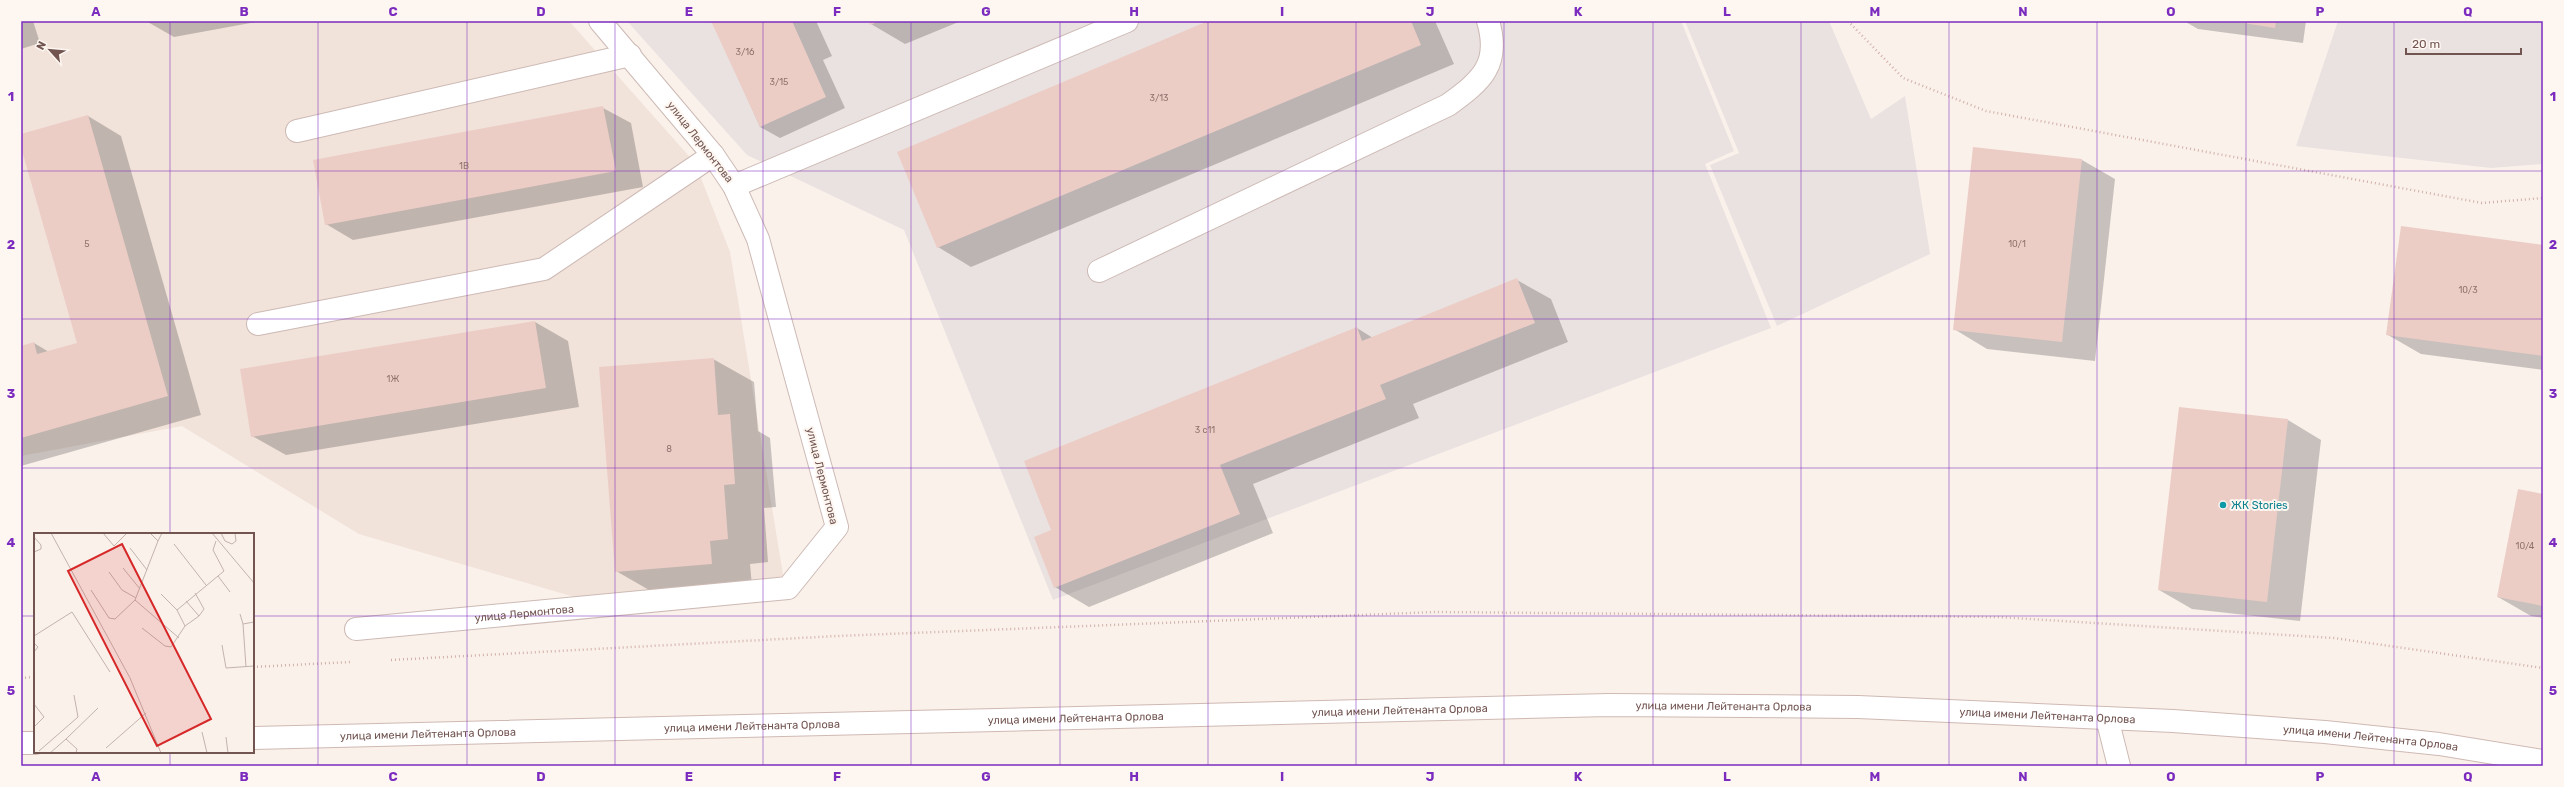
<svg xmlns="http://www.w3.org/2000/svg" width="2564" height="787" font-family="Rubik,sans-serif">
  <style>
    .residential { fill: #f1e2da }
    .industrial { fill: #eae2e0 }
    .shadow { fill: #0003 }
    .building { fill: #eccdc6 }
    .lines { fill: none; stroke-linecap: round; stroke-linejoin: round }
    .lane-casing { stroke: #cdbab5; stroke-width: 24 }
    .secondary-casing { stroke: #cfb9b3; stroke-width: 24 }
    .path { stroke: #d1b0a9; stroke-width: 2.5; stroke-dasharray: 1 3; stroke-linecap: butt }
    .lane { stroke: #fff; stroke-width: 22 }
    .secondary { stroke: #fff; stroke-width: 22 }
    .grid { fill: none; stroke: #7b2cbf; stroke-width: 1; stroke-opacity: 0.55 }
    .culture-dot { fill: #0f9aa8; stroke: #fdf6f1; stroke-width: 1.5 }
    .labels { text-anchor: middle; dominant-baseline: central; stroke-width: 4; stroke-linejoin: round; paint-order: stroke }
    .number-label { font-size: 9px; fill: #90736e }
    .street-label { font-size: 11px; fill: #725551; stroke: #fdf6f1 }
    .culture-label { font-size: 11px; fill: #0d838f; stroke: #fdf6f1; text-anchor: start }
    .inset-road { fill: none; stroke: #c4b3ad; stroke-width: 1 }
    .view { fill: #d62828; fill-opacity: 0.15; stroke: #d62828; stroke-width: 2 }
    .inset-edge { fill: none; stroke: #725551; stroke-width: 2 }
    .neatline { fill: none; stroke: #7b2cbf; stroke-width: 1.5 }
    .grid-label { font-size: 13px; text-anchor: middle; font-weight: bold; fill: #7b2cbf }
  </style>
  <rect width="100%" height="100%" fill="#faf1eb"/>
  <polygon class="residential" points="21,21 569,21 695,163 730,252 786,593 595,603 359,534 182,426 21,456"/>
  <g class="industrial">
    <polygon points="627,21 1681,21 1734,151 1705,164 1771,328 1053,600 904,230 747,155"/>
    <polygon points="1685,21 1829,21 1871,119 1905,96 1930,254 1777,326 1710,165 1739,153"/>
    <polygon points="2338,21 2543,21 2543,164 2491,168 2296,146"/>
  </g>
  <g class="shadow">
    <polygon points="21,21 33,21 40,43 21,49"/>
    <polygon points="146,21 261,21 174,37"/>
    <polygon points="713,21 816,21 832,56 823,60 845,108 780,138 760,127"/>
    <polygon points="870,21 961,21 905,44 871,24"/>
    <polygon points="1211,21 1435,21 1454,64 971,267 938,247"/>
    <polygon points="2184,21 2306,21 2303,43 2198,29"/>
    <polygon points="603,108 631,123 643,187 353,240 326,224"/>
    <polygon points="88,116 121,136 201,415 21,466 21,347 34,343 49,352 78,344 21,143 21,135"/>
    <polygon points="2082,160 2115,179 2095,361 1987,349 1954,329"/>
    <polygon points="2543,246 2543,370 2421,354 2388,335"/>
    <polygon points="1517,280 1551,299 1568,342 1413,404 1419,418 1253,484 1273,533 1089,607 1055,587 1053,530 1357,328 1373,338"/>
    <polygon points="535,322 568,341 579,407 286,455 252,436"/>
    <polygon points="713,359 754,382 758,431 770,438 776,507 764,508 768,562 750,564 752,586 656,594 616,571"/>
    <polygon points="2288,420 2321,440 2300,621 2192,609 2159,590"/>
    <polygon points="2543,495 2543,618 2531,616 2498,597"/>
  </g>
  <g class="building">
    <polygon points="711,21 792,21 826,97 760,127"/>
    <polygon points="869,21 880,21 870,25"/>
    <polygon points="1208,21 1411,21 1421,45 937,248 897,152"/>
    <polygon points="2231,21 2276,21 2275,28"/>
    <polygon points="603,106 616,171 325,225 313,160"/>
    <polygon points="88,115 168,396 21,438 21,346 34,342 37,354 77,343 21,147 21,134"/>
    <polygon points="1973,147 2082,159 2062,342 1953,330"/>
    <polygon points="2401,226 2543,245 2543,356 2386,335"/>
    <polygon points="1517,278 1535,323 1380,385 1386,399 1220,465 1240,514 1054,588 1034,537 1051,530 1024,461 1357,327 1362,341"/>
    <polygon points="535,321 546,388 251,437 240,369"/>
    <polygon points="714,358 718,415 730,414 735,484 724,485 728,539 710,541 712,564 615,572 599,367"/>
    <polygon points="2179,407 2288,419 2267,602 2158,590"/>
    <polygon points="2518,489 2543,494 2543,606 2497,597"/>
  </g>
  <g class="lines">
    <g class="lane-casing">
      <g id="lane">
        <polyline points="297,131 630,55"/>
        <polyline points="734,186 1127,21"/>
        <path d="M 1099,271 L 1448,105 C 1481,81 1501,65 1488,21"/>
        <polyline points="258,324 544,269 713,155"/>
        <path id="s1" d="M 356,629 L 788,588 L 837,527 L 758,239 L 734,186 L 713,155 L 600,21"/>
        <polyline points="2107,718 2119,766"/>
      </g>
    </g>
    <g class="secondary-casing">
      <g id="secondary">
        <path id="s2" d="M 253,738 L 1609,705 L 1858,707 L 2173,721 L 2325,732 L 2439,744 L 2543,761"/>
        <polyline points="21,743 35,743"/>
      </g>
    </g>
    <g class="path">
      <polyline points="1848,21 1903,78 1986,111 2482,203 2543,198"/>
      <polyline points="391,660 837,636 1435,612 1998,617 2334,638 2543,668"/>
      <polyline points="253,667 350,662"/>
      <polyline points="21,678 35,677"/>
    </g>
    <use href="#lane" class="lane"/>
    <use href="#secondary" class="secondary"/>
  </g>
  <path class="grid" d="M 170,21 L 170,534M 318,21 L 318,766M 467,21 L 467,766M 615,21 L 615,766M 763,21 L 763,766M 911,21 L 911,766M 1060,21 L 1060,766M 1208,21 L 1208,766M 1356,21 L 1356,766M 1504,21 L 1504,766M 1653,21 L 1653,766M 1801,21 L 1801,766M 1949,21 L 1949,766M 2097,21 L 2097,766M 2246,21 L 2246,766M 2394,21 L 2394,766M 21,171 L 2543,171M 21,319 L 2543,319M 21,468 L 2543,468M 21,616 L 35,616M 253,616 L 2543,616M 170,752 L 170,766"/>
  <circle class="culture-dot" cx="2223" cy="505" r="4"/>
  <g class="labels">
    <g class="number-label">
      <text x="745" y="52">3/16</text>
      <text x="779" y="82">3/15</text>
      <text x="1159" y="98">3/13</text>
      <text x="464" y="166">1В</text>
      <text x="87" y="244">5</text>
      <text x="2017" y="244">10/1</text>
      <text x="2468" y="290">10/3</text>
      <text x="393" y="379">1Ж</text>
      <text x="1205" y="430">3 с11</text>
      <text x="669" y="449">8</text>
      <text x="2525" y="546">10/4</text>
    </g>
    <g class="street-label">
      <text transform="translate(700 142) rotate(52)">улица Лермонтова</text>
      <text transform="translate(822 476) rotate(76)">улица Лермонтова</text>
      <text stroke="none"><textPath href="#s1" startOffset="169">улица Лермонтова</textPath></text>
      <text stroke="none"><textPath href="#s2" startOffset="1471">улица имени Лейтенанта Орлова</textPath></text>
      <text stroke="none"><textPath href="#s2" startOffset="1147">улица имени Лейтенанта Орлова</textPath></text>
      <text stroke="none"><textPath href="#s2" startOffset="1795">улица имени Лейтенанта Орлова</textPath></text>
      <text stroke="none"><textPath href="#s2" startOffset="823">улица имени Лейтенанта Орлова</textPath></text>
      <text stroke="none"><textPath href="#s2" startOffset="499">улица имени Лейтенанта Орлова</textPath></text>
      <text stroke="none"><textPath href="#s2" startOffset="175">улица имени Лейтенанта Орлова</textPath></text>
      <text stroke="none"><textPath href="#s2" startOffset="2119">улица имени Лейтенанта Орлова</textPath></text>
    </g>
    <g class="culture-label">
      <text x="2231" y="505">ЖК Stories</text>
    </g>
  </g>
  <g transform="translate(34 533)">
    <rect width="220" height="220" fill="#faf1eb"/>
    <path class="inset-road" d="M 17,0 L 96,145 L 127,220M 69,0 L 80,13 L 93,0M 116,0 L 124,8 L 128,0M 178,0 L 220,50M 187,0 L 191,8 L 198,11 L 202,8 L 201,0M 0,4 L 7,12 L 7,16 L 0,19M 140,11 L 172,52M 96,15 L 113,37M 89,35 L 106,56M 75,39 L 88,57 L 102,65M 184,43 L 196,59M 57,57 L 75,85 L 81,86 L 101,67 L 124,8M 161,60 L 170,76 L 165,83M 127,61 L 143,77 L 151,93M 101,67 L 145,105M 143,77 L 190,38 L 179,17 L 182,8M 206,81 L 209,91 L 220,89M 209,91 L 212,134M 108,95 L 131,113 L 137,114 L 151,93 L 165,83 L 152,68M 0,103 L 38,79 L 76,139M 0,110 L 4,114 L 0,119M 188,112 L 192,135 L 220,133M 0,171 L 10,184 L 0,194M 168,199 L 173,220M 192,204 L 194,220M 72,215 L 112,180M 5,218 L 44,184 L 40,162M 16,220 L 32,206M 42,220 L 43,216 L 32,206 L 64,175"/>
    <path class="view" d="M 88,11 L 177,186 L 123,213 L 34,38 Z"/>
    <rect width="220" height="220" class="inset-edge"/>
  </g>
  <rect width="2564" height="787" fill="none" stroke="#fdf6f1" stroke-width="44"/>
  <g transform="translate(50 50) rotate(297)" stroke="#fdf6f1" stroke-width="3" paint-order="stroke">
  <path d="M0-3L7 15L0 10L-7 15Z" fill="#725551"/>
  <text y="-6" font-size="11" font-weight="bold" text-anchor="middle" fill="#725551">N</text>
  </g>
  <path d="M2406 48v6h115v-6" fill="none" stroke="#725551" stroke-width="2"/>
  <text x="2412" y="48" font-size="12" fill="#725551" stroke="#fdf6f1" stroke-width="3" paint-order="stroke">20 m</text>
  <rect x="22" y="22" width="2520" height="743" class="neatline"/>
  <g class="grid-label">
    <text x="96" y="16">A</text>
    <text x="244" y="16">B</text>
    <text x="393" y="16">C</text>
    <text x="541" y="16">D</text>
    <text x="689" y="16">E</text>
    <text x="837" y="16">F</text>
    <text x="986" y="16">G</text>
    <text x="1134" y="16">H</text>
    <text x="1282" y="16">I</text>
    <text x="1430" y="16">J</text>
    <text x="1578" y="16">K</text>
    <text x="1727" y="16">L</text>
    <text x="1875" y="16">M</text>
    <text x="2023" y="16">N</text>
    <text x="2171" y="16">O</text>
    <text x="2320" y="16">P</text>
    <text x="2468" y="16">Q</text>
    <text x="11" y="101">1</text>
    <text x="2553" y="101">1</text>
    <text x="11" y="249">2</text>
    <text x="2553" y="249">2</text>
    <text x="11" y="398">3</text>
    <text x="2553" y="398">3</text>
    <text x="11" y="547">4</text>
    <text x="2553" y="547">4</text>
    <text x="11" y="695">5</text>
    <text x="2553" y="695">5</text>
    <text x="96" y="781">A</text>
    <text x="244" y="781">B</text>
    <text x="393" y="781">C</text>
    <text x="541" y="781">D</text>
    <text x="689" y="781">E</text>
    <text x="837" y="781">F</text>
    <text x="986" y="781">G</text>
    <text x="1134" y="781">H</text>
    <text x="1282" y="781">I</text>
    <text x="1430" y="781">J</text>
    <text x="1578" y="781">K</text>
    <text x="1727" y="781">L</text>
    <text x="1875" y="781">M</text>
    <text x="2023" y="781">N</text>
    <text x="2171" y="781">O</text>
    <text x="2320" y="781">P</text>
    <text x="2468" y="781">Q</text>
  </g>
</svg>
